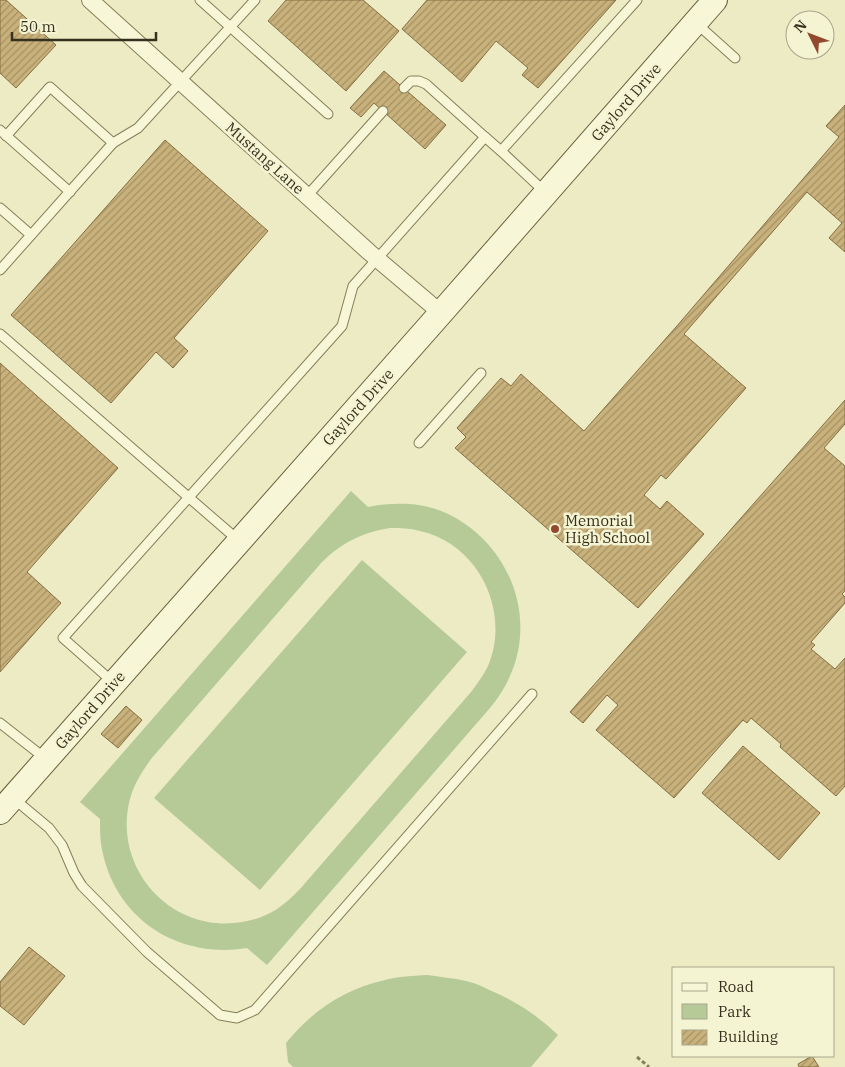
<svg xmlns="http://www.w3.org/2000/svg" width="845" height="1067" font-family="'IBM Plex Serif',serif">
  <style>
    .park { fill: #b6ca98; fill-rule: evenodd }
    .building { fill: url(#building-hatch); stroke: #846f42 }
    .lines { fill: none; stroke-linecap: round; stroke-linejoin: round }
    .lane-casing { stroke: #867e5b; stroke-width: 11 }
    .street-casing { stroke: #867e5b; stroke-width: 18 }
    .secondary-casing { stroke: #685f3e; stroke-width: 26 }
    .path { stroke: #867e5b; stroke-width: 3; stroke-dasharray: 4 2.5; stroke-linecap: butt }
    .lane { stroke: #f7f7d7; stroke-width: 9 }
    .street { stroke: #f7f7d7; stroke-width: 16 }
    .secondary { stroke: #f7f7d7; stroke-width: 24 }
    .poi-dot { fill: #92492e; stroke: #f4f4d3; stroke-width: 2 }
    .labels { text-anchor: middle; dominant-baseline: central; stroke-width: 5; stroke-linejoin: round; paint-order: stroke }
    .street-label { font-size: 15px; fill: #36311f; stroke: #f4f4d3 }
    .poi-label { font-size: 15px; fill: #36311f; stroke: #f4f4d3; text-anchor: start }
  </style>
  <defs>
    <pattern id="building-hatch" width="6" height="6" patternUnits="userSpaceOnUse" patternTransform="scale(1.25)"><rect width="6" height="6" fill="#c9b17b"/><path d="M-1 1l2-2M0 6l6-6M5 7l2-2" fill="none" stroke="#a49164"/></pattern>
  </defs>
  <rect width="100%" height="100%" fill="#ecebc4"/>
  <g class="park">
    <path d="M 351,491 L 368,507 C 394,502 422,502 446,513 C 507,541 538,614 510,676 C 505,688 498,698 490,708 L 267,965 L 247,948 C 180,959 118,921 103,854 C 100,842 100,831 100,819 L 80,802 ZM 390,528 C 400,528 410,528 420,531 C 479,544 511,612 488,666 C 483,676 477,684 471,692 L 300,889 C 293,896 286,903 277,909 C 257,922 231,926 208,922 C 152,912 115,855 130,799 C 134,784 142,772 151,759 L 322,562 C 343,542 361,533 390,528 Z"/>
    <polygon points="362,560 467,652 260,890 154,798"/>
    <path d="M 427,975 C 440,977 453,978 466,981 C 476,983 485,988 494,992 C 519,1003 539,1017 558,1035 L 531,1067 L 293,1067 L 288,1062 L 286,1043 C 312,1011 344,989 385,980 C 399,976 413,976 427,975 Z"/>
  </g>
  <g class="building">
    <polygon points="0,0 6,0 56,45 16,88 0,73"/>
    <polygon points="286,0 363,0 399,31 346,91 268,21"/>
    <polygon points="427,0 616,0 538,88 522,75 528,68 496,41 462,82 402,29"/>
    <polygon points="384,71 446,125 425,149 374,103 361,117 350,108"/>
    <polygon points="845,105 845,252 829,238 842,223 807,192 684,334 746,388 666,479 661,475 644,495 660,509 667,501 704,534 638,608 455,448 466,437 457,428 501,378 511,386 521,374 584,431 676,327 839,137 826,126"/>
    <polygon points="165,140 268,231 174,338 188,351 173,368 156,352 111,403 11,315"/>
    <polygon points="0,363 118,468 27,572 61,603 0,672"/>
    <polygon points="845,400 845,424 824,448 845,466 845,591 842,594 845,597 845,603 811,642 815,645 811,649 835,669 845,658 845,786 836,796 780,747 781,744 751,718 747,723 743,720 674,798 596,730 618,705 607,695 583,723 570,712"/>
    <polygon points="126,706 142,720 118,748 101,734"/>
    <polygon points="743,746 820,813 779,860 702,793"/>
    <polygon points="29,947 65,976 24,1025 0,1006 0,982"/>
    <polygon points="812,1056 819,1067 799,1067 798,1064"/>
  </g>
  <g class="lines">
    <g class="lane-casing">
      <g id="lane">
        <polyline points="200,0 328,114"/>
        <polyline points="696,23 735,58"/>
        <polyline points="404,88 411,81 419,81 426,84 485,137"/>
        <polyline points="0,130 70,192"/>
        <polyline points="6,136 50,87 113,143"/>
        <polyline points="546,193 501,151 637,0"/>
        <polyline points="307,196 383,111"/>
        <polyline points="0,208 31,235"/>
        <polyline points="0,270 113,143 138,128 255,0"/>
        <polyline points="0,334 238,540"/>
        <polyline points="419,443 481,373"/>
        <polyline points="114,683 63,638 342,326 353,286 485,137 501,151"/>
        <polyline points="0,723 46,759"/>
        <polyline points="13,798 49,828 62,845 74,873 82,886 147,952 220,1015 237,1018 255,1010 532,694"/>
      </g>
    </g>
    <g class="street-casing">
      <polyline id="street" points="90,0 369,252 441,313"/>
    </g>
    <g class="secondary-casing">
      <polyline id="secondary" points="0,812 441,313 715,0"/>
    </g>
    <polyline class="path" points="637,1057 649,1067"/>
    <use href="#lane" class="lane"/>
    <use href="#street" class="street"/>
    <use href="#secondary" class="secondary"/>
  </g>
  <circle class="poi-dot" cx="555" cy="529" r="5"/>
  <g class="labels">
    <g class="street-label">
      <text transform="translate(626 102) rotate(-49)">Gaylord Drive</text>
      <text transform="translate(265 158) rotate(42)">Mustang Lane</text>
      <text transform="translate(358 407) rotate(-48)">Gaylord Drive</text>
      <text transform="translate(90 710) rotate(-49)">Gaylord Drive</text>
    </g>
    <g class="poi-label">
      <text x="565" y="520">Memorial<tspan x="565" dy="17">High School</tspan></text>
    </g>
  </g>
  <rect x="672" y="967" width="162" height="90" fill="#f4f4d3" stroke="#a8a68b"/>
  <rect x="682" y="983" width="25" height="8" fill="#f7f7d7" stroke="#a8a68b"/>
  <text x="718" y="992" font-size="15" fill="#36311f">Road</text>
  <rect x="682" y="1004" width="25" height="15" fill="#b6ca98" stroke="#a8a68b"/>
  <text x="718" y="1017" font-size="15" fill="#36311f">Park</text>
  <rect x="682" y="1030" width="25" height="15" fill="url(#building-hatch)" stroke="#a8a68b"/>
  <text x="718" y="1042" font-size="15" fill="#36311f">Building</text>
  <g transform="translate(810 35) rotate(312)"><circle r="24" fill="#f4f4d3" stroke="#a8a68b"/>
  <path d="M0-4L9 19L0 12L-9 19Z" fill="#92492e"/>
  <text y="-8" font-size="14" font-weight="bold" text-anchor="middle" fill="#36311f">N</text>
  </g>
  <path d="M12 32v8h144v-8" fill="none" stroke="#36311f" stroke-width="2.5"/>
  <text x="20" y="32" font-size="15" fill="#36311f" stroke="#f4f4d3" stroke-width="4" paint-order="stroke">50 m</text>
</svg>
